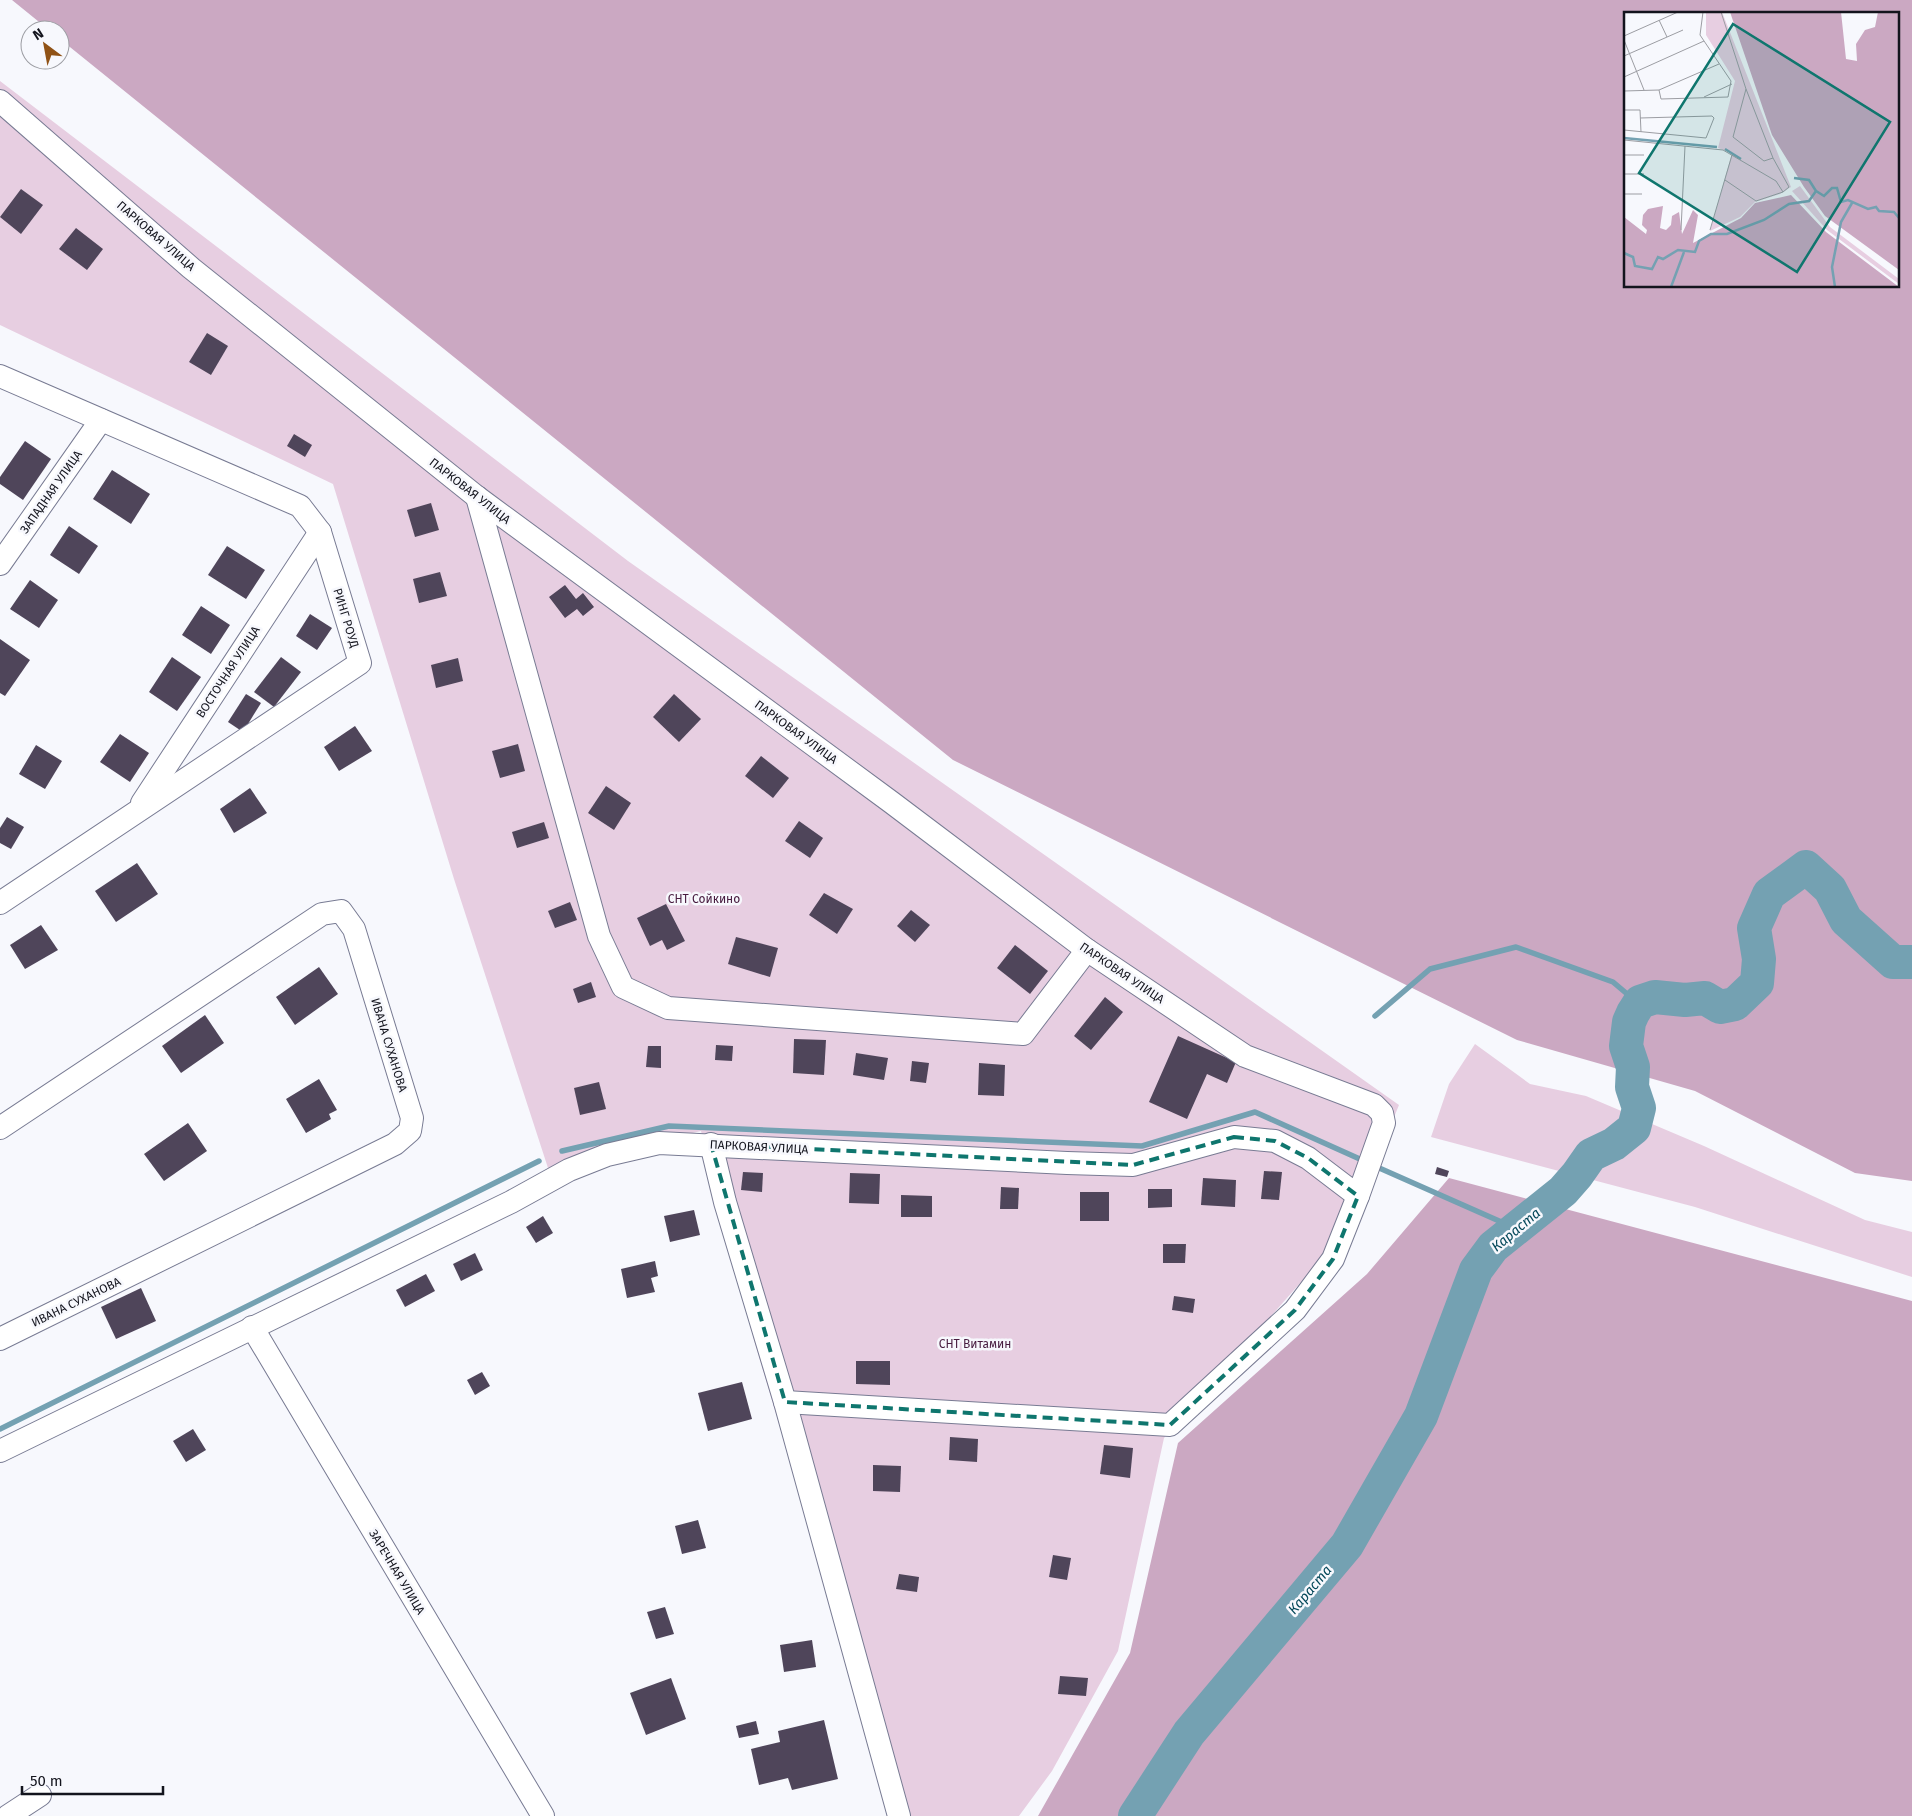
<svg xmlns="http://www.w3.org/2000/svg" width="1912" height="1816" font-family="'Fira Sans',sans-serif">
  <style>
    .green { fill: #e7cee1 }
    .forest { fill: #cba8c2; fill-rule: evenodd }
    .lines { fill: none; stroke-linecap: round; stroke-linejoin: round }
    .stream { stroke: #74a1b2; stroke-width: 5.5 }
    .river { stroke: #74a1b2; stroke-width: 34 }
    .building { fill: #4f455a }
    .minor-casing { stroke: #787b93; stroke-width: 24 }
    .minor { stroke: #fff; stroke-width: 22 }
    .marked { fill: none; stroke: #0f766e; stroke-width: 4; stroke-dasharray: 10 6; stroke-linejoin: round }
    .labels { text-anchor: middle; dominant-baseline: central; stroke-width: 5; stroke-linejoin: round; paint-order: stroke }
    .street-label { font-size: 12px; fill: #13141d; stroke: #f7f8fd }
    .park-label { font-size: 12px; fill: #471b3f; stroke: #f7f8fd }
    .water-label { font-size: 14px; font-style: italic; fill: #04485a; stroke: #f7f8fd }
    .inset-river { fill: none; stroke: #74a1b2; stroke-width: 2.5 }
    .inset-road { fill: none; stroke: #9c9da3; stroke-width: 1 }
    .view { fill: #0f766e; fill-opacity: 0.15; stroke: #0f766e; stroke-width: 2.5 }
    .inset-edge { fill: none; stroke: #13141d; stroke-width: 2.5 }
  </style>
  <rect width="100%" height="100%" fill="#f7f8fd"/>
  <g class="green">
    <polygon points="0,81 628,561 1399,1105 1372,1171 1345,1232 1164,1438 1118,1651 1052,1771 1019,1816 896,1816 754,1340 701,1131 548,1168 454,879 333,484 0,325"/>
    <polygon points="1475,1044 1530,1084 1586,1096 1704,1146 1865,1220 1912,1232 1912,1277 1695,1207 1431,1137 1449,1084"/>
  </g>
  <g class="forest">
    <path d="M 12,0 L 1912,0 L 1912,1181 L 1855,1173 L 1695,1091 L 1517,1040 L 953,760 L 60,39 L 60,30 L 49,30 ZM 1626,14 L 1898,14 L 1898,286 L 1626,286 Z"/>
    <polygon points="1449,1178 1912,1301 1912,1816 1038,1816 1130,1653 1178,1443 1367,1274"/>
  </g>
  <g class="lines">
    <g class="stream">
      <polyline points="1375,1016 1430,969 1516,947 1613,982 1626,993 1638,1006"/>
      <polyline points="562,1151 669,1126 1142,1146 1255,1112 1362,1160"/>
      <polyline points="1377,1167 1515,1228"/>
      <polyline points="0,1429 539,1161"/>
    </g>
    <polyline class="river" points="1135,1816 1189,1733 1347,1545 1421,1416 1476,1270 1493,1247 1563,1191 1577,1175 1591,1155 1614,1144 1634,1128 1639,1108 1632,1087 1633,1067 1626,1046 1629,1022 1633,1013 1640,1002 1655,997 1685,1000 1705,998 1720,1007 1735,1004 1757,983 1759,959 1754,928 1769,894 1806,867 1830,889 1846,920 1893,962 1912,962"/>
  </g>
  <g class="building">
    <polygon points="21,189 43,205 21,234 0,217"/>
    <polygon points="76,228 103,249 87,270 59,249"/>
    <polygon points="207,333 228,346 211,375 189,362"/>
    <polygon points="294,434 312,445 305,457 287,446"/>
    <polygon points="25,441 51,459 23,500 0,484 0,477"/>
    <polygon points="112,470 150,494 131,524 93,499"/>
    <polygon points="431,503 439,530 415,537 407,510"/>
    <polygon points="69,526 98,546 79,574 50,555"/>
    <polygon points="227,546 265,570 246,599 208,575"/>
    <polygon points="440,572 447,596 419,603 413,579"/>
    <polygon points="30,580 58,600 39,628 10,609"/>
    <polygon points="565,585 576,599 583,593 594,607 583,616 577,609 565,618 549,597"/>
    <polygon points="201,606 230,625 211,654 182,635"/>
    <polygon points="310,614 332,628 317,650 296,636"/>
    <polygon points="0,639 30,660 5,696 0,693"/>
    <polygon points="172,657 201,677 177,711 149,692"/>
    <polygon points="281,657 301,672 274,707 254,692"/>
    <polygon points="458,658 463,681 436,688 431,665"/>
    <polygon points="246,694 261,703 243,732 228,722"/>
    <polygon points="674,694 701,719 679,742 653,717"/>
    <polygon points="355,726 372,751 339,771 324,747"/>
    <polygon points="120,734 149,753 130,782 100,762"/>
    <polygon points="518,744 525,771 500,778 492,751"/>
    <polygon points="36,745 62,761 45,789 19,774"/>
    <polygon points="761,756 789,778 773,798 745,776"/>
    <polygon points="606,786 631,803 614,830 588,813"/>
    <polygon points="250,788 267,813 234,833 220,809"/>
    <polygon points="7,817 24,827 11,849 0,843 0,828"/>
    <polygon points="799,821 823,838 810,858 785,841"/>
    <polygon points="544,822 549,838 517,848 512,832"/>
    <polygon points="137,863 158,894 116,922 95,891"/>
    <polygon points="824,893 853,909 837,934 809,915"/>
    <polygon points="570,902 577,920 555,928 548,911"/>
    <polygon points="666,904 685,941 667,950 662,940 650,946 637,918"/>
    <polygon points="911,910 930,925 915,942 897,926"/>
    <polygon points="41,925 58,950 25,969 10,945"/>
    <polygon points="736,937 778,948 770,977 728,964"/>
    <polygon points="1015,945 1048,971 1030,994 997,968"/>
    <polygon points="319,967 338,994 295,1025 276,997"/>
    <polygon points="591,982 596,997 578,1003 573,989"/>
    <polygon points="1105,997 1123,1012 1091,1050 1074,1036"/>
    <polygon points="205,1015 224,1043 181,1073 162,1046"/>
    <polygon points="1178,1036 1236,1062 1227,1083 1207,1074 1187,1119 1149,1102"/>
    <polygon points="794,1039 826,1040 824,1075 793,1073"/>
    <polygon points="716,1045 733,1046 732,1061 715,1060"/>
    <polygon points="648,1046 661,1046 661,1068 646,1067"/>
    <polygon points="856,1053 888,1058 884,1080 853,1075"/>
    <polygon points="912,1061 929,1063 926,1083 910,1081"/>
    <polygon points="979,1063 1005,1065 1004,1096 978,1095"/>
    <polygon points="319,1079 337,1110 329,1114 331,1119 306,1133 286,1099"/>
    <polygon points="599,1082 606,1109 580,1115 574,1088"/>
    <polygon points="188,1123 207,1151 164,1181 144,1154"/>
    <polygon points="1437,1167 1449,1171 1447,1177 1435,1174"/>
    <polygon points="1264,1171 1282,1172 1279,1200 1261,1199"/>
    <polygon points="743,1172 763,1173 762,1192 741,1190"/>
    <polygon points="850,1173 880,1174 879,1204 849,1203"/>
    <polygon points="1203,1178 1236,1180 1235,1207 1201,1205"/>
    <polygon points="1001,1187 1019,1188 1018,1209 1000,1209"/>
    <polygon points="1148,1189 1172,1189 1172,1207 1148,1208"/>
    <rect x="1080" y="1192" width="29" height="29"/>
    <polygon points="901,1195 932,1196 932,1217 901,1217"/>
    <polygon points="694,1210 700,1235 670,1242 664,1216"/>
    <polygon points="543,1216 553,1233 536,1243 526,1227"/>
    <polygon points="1163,1244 1186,1244 1185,1263 1163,1263"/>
    <polygon points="475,1253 483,1270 461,1281 453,1264"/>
    <polygon points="655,1261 658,1276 651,1278 655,1292 627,1298 621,1269"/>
    <polygon points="426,1274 435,1291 405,1307 396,1290"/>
    <polygon points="141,1288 156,1321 116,1339 101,1307"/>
    <polygon points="1174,1296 1195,1299 1193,1313 1172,1310"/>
    <polygon points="856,1361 890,1361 890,1385 856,1384"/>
    <polygon points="482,1372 490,1386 475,1395 467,1380"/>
    <polygon points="742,1382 752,1419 708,1431 698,1393"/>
    <polygon points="193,1429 206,1450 186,1462 173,1441"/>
    <polygon points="950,1437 978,1439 977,1462 949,1460"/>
    <polygon points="1104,1445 1133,1448 1130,1478 1100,1474"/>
    <polygon points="873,1465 901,1466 900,1492 873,1491"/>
    <polygon points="698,1520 706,1548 682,1554 675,1526"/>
    <polygon points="1053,1555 1071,1558 1067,1580 1049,1577"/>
    <polygon points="899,1574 919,1577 917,1592 896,1589"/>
    <polygon points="665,1607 674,1634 656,1639 647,1612"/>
    <polygon points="812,1640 816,1667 784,1672 780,1645"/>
    <polygon points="1060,1676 1088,1678 1086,1696 1058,1694"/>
    <polygon points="671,1678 686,1719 646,1735 630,1693"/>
    <polygon points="824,1720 838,1779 792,1790 788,1778 759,1785 751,1749 780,1742 778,1731"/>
    <polygon points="756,1721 759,1734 739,1738 736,1726"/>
  </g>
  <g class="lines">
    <g class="minor-casing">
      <g id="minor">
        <polyline points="0,101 191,268 477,497 891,802 1087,950 1245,1056 1374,1105 1382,1113 1384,1123 1358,1196 1308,1158 1275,1141 1234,1137 1133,1165 1067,1163 659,1143 607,1155 569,1170 511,1202 0,1451"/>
        <polyline points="0,376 300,506 320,532 360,663 0,903"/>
        <polyline points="477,497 599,936 623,987 668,1008 1023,1034 1087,950"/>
        <polyline points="0,564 101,420"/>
        <polyline points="142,803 320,532"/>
        <polyline points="0,1128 322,914 341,911 354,929 412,1118 410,1131 395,1144 0,1339"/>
        <polyline points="711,1144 725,1202 785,1402 899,1816"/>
        <polyline points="252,1327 543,1816"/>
        <polyline points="785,1402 1170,1425 1295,1310 1333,1259 1358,1196"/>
        <polyline points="8,1816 40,1795"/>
      </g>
    </g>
    <use href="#minor" class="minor"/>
  </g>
  <path class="marked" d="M 1234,1137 L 1275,1141 L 1308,1158 L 1358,1196 L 1333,1259 L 1295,1310 L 1170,1425 L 785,1402 L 711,1144 L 1133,1165 Z"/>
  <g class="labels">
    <g class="street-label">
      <text transform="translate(156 236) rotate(41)">ПАРКОВАЯ УЛИЦА</text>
      <text transform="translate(470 491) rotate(38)">ПАРКОВАЯ УЛИЦА</text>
      <text transform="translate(51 492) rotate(-55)">ЗАПАДНАЯ УЛИЦА</text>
      <text transform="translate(346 618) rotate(73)">РИНГ РОУД</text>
      <text transform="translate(228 672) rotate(-57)">ВОСТОЧНАЯ УЛИЦА</text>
      <text transform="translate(796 732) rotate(36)">ПАРКОВАЯ УЛИЦА</text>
      <text transform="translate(1122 973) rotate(34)">ПАРКОВАЯ УЛИЦА</text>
      <text transform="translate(389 1045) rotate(73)">ИВАНА СУХАНОВА</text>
      <text transform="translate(759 1147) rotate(3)">ПАРКОВАЯ УЛИЦА</text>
      <text transform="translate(76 1302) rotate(-26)">ИВАНА СУХАНОВА</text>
      <text transform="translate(397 1572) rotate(59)">ЗАРЕЧНАЯ УЛИЦА</text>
    </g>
    <g class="park-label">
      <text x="704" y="899">СНТ Сойкино</text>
      <text x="975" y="1344">СНТ Витамин</text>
    </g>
    <g class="water-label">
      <text transform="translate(1516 1230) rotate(-40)">Караста</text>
      <text transform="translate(1310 1590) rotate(-50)">Караста</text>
    </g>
  </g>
  <g transform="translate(1624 12)">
    <rect width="275" height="275" fill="#f7f8fd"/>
    <path d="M 82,0 L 98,0 L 167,175 L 156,182 L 131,190 L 116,205 L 86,219 L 108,141 L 94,136 L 111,69 L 82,23 ZM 176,174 L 206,215 L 275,267 L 275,272 L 203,218 L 168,179 Z" fill="#e7cee1"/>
    <path d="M 106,0 L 217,0 L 222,47 L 233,49 L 232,32 L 241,18 L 251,15 L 254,0 L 275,0 L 275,258 L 201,204 L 180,175 L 148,123 ZM 167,183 L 202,220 L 275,275 L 0,275 L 0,205 L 22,222 L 23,218 L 18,213 L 19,203 L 24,197 L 39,194 L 36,216 L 42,218 L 47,213 L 48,204 L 55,200 L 58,222 L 69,198 L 74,203 L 69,231 L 117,206 L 131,191 Z" fill="#cba8c2"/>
    <path class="inset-river" d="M 0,126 L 93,135M 101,137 L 117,147M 170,166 L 185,168 L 192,179M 0,241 L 9,245 L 11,254 L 28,257 L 34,245 L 39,247 L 54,238 L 71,240 L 75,229 L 87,222 L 103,222 L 140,208 L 165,192 L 185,189 L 192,179 L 200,184 L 208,176 L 213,176 L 217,190 L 224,188 L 244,197 L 252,195 L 255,199 L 270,200 L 275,206M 47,275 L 60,240M 211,275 L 208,255 L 217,210 L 228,191"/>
    <path class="inset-road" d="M 35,8 L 43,25M 0,24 L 54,0M 0,28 L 20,78M 0,44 L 59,18M 0,65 L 80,29M 122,77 L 109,125 L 140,149 L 149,146M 35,78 L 95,52M 0,79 L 35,78 L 37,87 L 104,85 L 107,69 L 76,23 L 79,0M 80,85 L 108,72M 0,98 L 16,98 L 17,120M 0,118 L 82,126 L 90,106 L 88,104 L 16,106M 0,128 L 99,138 L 152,169 L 159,180 L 165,175 L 149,146 L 122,77 L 97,0M 0,143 L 20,143M 0,162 L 20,162M 101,168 L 132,189 L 159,180M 0,182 L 18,182M 57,218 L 61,134M 86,218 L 108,143"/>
    <path class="view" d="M 109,12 L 266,110 L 173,260 L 15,161 Z"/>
    <rect width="275" height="275" class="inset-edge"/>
  </g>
  <g transform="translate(45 45) rotate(328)"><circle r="24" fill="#f7f8fd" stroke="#9c9da3"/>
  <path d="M0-4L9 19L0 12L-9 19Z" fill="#905216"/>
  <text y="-8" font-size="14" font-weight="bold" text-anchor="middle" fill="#13141d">N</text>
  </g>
  <path d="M22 1786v8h141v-8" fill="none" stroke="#13141d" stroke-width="2.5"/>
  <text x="30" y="1786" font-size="15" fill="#13141d" stroke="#f7f8fd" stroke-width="4" paint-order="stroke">50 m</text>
</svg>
